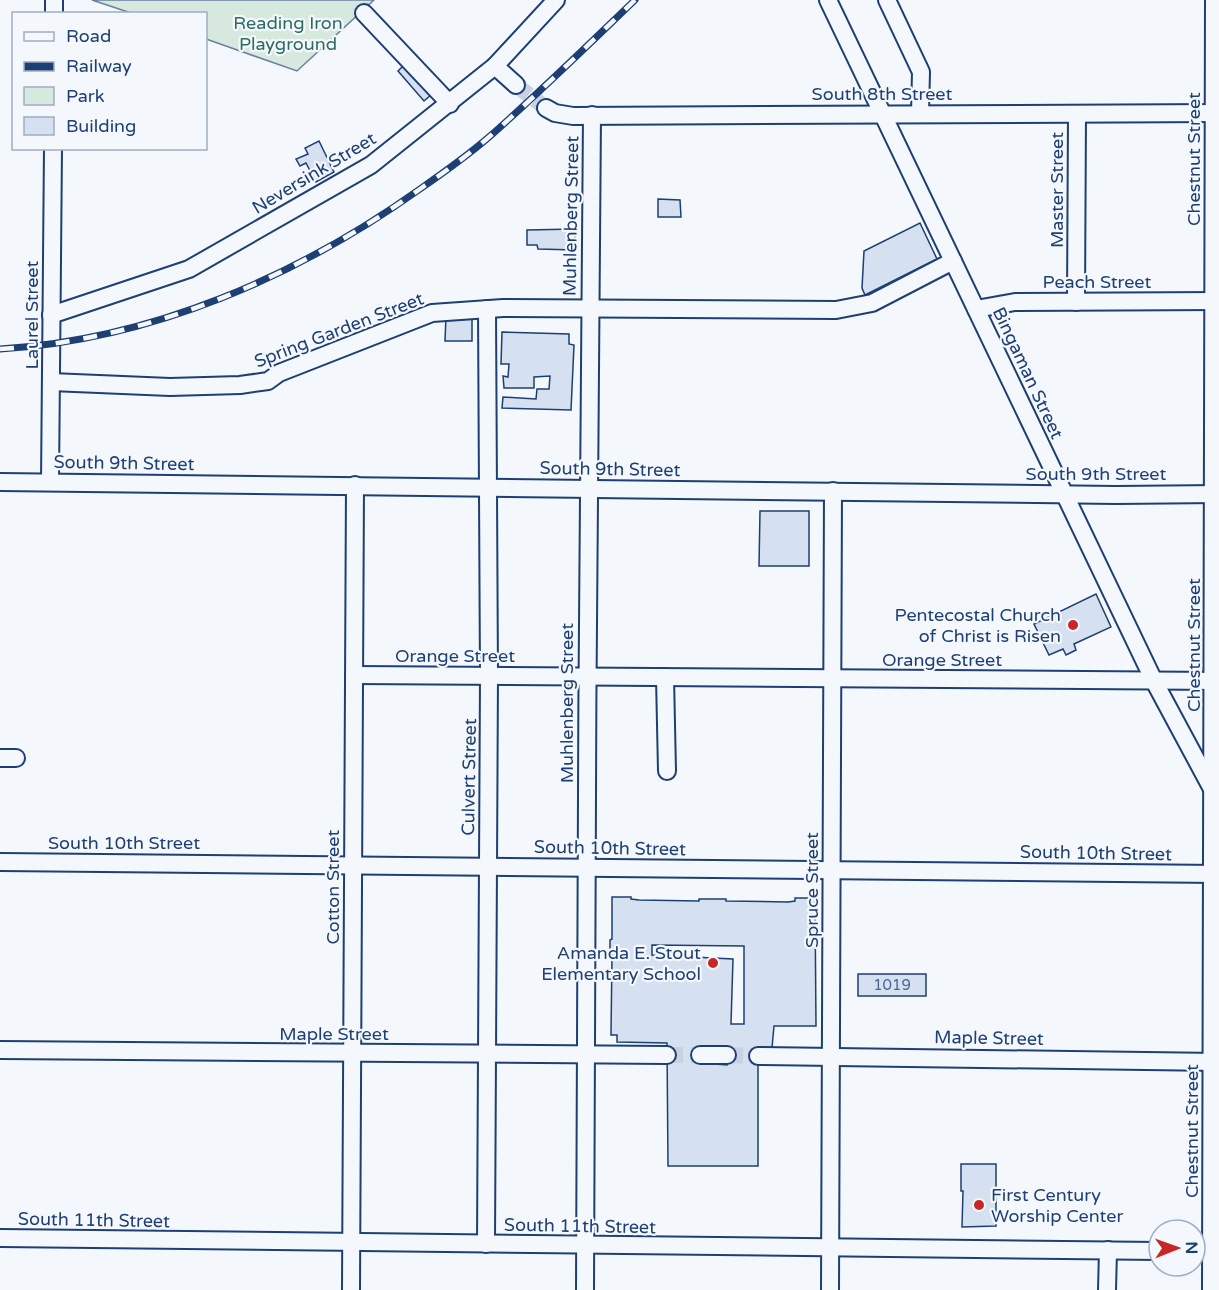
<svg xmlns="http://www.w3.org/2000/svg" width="1219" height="1290" font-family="'Varela Round',sans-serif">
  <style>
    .green { fill: #d7e8df; stroke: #687fa3; stroke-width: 1.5 }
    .building { fill: #d5e0f0; stroke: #1d3f73; stroke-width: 1.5; fill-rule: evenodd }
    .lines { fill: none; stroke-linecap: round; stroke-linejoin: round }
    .minor-tunnel { stroke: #c9d2e0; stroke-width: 16; stroke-dasharray: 16 8; stroke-linecap: butt }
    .minor-casing { stroke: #1d3f73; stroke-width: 20 }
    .minor { stroke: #f4f7fb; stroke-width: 16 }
    .rail-casing { stroke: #1d3f73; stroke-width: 7 }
    .rail { stroke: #f4f7fb; stroke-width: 4.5; stroke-dasharray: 14; stroke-linecap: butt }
    .poi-dot { fill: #c62828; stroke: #f4f7fb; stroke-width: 2 }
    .labels { text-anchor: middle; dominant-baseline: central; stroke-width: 4.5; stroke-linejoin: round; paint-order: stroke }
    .number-label { font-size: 15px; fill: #4b6792 }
    .park-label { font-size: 18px; fill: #2c6c60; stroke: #f4f7fb }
    .street-label { font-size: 18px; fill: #1d3f73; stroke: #f4f7fb }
    .poi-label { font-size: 18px; fill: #1d3f73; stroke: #f4f7fb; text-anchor: end }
  </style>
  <rect width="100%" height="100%" fill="#f4f7fb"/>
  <polygon class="green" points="92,0 374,0 297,71 206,39 206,14 131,13"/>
  <g class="building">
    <polygon points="405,64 432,94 424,101 398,71"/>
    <polygon points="319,141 334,172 316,182 306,163 300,166 296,159 308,154 305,148"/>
    <polygon points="658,199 680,200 681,217 658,217"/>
    <polygon points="920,223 937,259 865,295 862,288 864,251"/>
    <polygon points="575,229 575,250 538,249 537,245 527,245 527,230"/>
    <polygon points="446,316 472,316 472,341 445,341"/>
    <polygon points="502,332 569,334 569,344 574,345 571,410 502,408 503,397 536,399 537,389 549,389 550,376 534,377 534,388 504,388 503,376 508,377 509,364 501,364"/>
    <polygon points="760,511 809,511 809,566 759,566"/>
    <polygon points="1096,594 1111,627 1074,644 1076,650 1066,655 1063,649 1049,655 1034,624"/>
    <path d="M 612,897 L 631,897 L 631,899 L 639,900 L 699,901 L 699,899 L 726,899 L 726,901 L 788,902 L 795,901 L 795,898 L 815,898 L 816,1026 L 774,1026 L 772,1048 L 758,1048 L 758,1166 L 668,1166 L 667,1043 L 617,1042 L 617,1035 L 611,1035 L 612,955 L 610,953 L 610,940 L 612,939 ZM 652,945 L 744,946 L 744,1024 L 731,1024 L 733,959 L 652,955 ZM 699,1047 L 727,1047 L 727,1065 L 702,1063 Z"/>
    <rect x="858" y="974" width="68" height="22"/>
    <polygon points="961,1164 996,1164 996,1226 962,1227 963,1191 961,1191"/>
  </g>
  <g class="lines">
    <g class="minor-tunnel">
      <polyline points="516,85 546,108"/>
      <polyline points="667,1055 700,1055"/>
      <polyline points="727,1055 758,1056"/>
    </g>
    <g class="minor-casing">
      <g id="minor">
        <polyline points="828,0 1154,681 1212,789"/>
        <polyline points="887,0 921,72 920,113"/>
        <polyline points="364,13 450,104"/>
        <polyline points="54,14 54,0"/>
        <polyline points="495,66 516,85"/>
        <polyline points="546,108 555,113 573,116 1219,113"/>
        <polyline points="1076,302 1077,114"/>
        <polyline points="976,309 1015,302 1219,301"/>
        <polyline points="51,315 189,269 371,165 495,66 556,0"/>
        <polyline points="51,382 170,387 240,385 268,381 279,373 432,313 503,308 836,310 872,303 953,261"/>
        <polyline points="0,482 1116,495 1219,494"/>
        <polyline points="50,482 53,148"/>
        <polyline points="354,675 1219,681"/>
        <polyline points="665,677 667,771"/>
        <polyline points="0,758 16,758"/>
        <polyline points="0,862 1219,874"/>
        <polyline points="0,1050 667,1055"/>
        <polyline points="700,1055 727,1055"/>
        <polyline points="758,1056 1219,1062"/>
        <polyline points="0,1238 1159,1251"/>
        <polyline points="486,1244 489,676 487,309"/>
        <polyline points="351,1290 355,485"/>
        <path d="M 585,1290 C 588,898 586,507 592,115"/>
        <polyline points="830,1290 833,491"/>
        <polyline points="1107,1290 1108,1250"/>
        <polyline points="1211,1290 1214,0"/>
      </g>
    </g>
    <use href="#minor" class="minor"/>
    <g class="rail-casing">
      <path id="rail" d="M 0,349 C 151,340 298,276 420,189 C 443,173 467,156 489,137 C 539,93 587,46 635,0"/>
    </g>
    <use href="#rail" class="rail"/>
  </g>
  <g class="poi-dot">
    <circle cx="1073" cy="625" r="6"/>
    <circle cx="713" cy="963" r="6"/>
    <circle cx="979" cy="1205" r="6"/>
  </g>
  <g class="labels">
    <g class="number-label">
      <text x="892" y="985">1019</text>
    </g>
    <g class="park-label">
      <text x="288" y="23">Reading Iron<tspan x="288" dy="21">Playground</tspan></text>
    </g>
    <g class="street-label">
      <text x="882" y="94">South 8th Street</text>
      <text transform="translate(1194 159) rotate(-90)">Chestnut Street</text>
      <text transform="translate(314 173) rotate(-31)">Neversink Street</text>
      <text transform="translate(1057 190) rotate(-90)">Master Street</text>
      <text transform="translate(571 216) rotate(-89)">Muhlenberg Street</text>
      <text x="1097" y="282">Peach Street</text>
      <text transform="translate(32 315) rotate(-90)">Laurel Street</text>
      <text transform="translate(339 330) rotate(-21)">Spring Garden Street</text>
      <text transform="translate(1028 373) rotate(65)">Bingaman Street</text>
      <text transform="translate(124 463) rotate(1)">South 9th Street</text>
      <text transform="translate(610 469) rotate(1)">South 9th Street</text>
      <text x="1096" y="474">South 9th Street</text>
      <text transform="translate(1194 645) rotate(-90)">Chestnut Street</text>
      <text x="455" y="656">Orange Street</text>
      <text x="942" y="660">Orange Street</text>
      <text transform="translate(567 703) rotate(-90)">Muhlenberg Street</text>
      <text transform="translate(469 777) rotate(-89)">Culvert Street</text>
      <text x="124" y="843">South 10th Street</text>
      <text transform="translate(610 848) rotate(1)">South 10th Street</text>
      <text transform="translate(1096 853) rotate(1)">South 10th Street</text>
      <text transform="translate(333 887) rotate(-90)">Cotton Street</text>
      <text transform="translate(812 890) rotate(-90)">Spruce Street</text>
      <text x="334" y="1034">Maple Street</text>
      <text transform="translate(989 1038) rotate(1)">Maple Street</text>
      <text transform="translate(1192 1131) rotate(-90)">Chestnut Street</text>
      <text transform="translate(94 1220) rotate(1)">South 11th Street</text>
      <text transform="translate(580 1226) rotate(1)">South 11th Street</text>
    </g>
    <g class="poi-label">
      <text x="1061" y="615">Pentecostal Church<tspan x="1061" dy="21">of Christ is Risen</tspan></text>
      <text x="701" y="953">Amanda E. Stout<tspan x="701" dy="21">Elementary School</tspan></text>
      <text x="991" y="1195" text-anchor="start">First Century<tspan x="991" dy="21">Worship Center</tspan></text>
    </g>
  </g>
  <rect x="12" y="12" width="195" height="138" fill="#f4f7fb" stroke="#9eadc5" stroke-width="1.5"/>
  <rect x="24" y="32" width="30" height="9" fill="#f4f7fb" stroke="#9eadc5" stroke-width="1.5"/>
  <text x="66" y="42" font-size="18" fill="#1d3f73">Road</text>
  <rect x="24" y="62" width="30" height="9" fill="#1d3f73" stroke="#9eadc5" stroke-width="1.5"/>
  <text x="66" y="72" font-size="18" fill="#1d3f73">Railway</text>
  <rect x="24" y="87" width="30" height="18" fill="#d7e8df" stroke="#9eadc5" stroke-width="1.5"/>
  <text x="66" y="102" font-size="18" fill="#1d3f73">Park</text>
  <rect x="24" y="117" width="30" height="18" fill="#d5e0f0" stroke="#9eadc5" stroke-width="1.5"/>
  <text x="66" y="132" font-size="18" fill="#1d3f73">Building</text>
  <g transform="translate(1177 1248) rotate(89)"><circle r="28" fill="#f4f7fb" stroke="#9eadc5" stroke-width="1.5"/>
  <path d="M0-4.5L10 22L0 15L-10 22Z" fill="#c62828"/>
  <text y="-9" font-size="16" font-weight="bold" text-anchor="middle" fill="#1d3f73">N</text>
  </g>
</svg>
